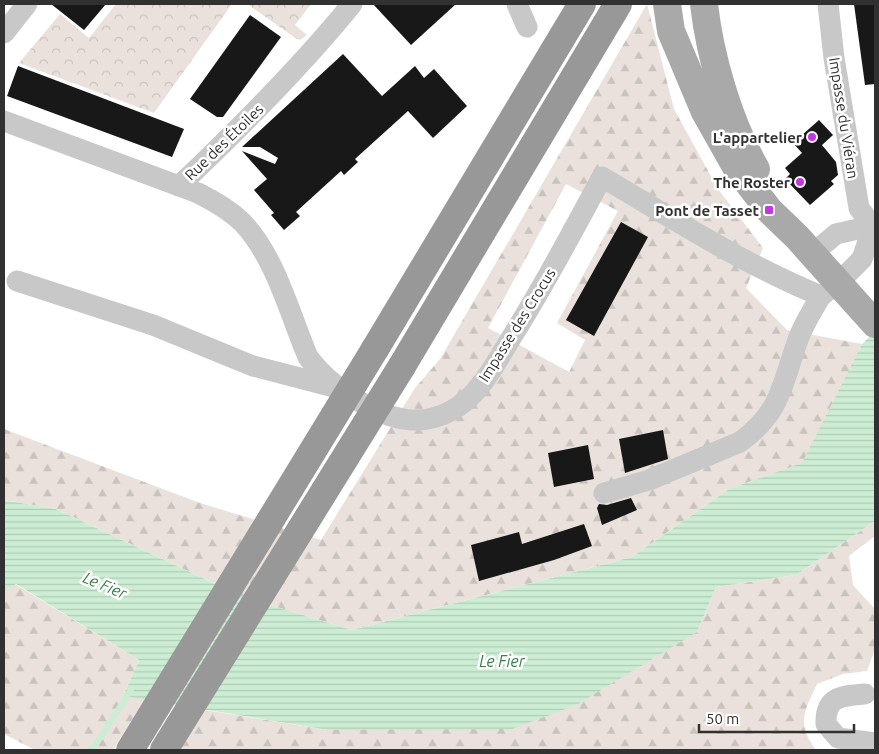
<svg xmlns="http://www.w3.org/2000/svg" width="879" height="754" font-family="Ubuntu,sans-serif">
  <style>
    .forest { fill: url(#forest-firs); fill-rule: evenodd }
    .park { fill: url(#park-crowns) }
    .water { fill: url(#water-rules) }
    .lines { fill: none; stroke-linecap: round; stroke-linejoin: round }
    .stream { stroke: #ccedd4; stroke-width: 6 }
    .building { fill: #181818 }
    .minor { stroke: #c8c8c8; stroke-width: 21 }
    .major { stroke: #a9a9a9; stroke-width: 28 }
    .highway { stroke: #989898; stroke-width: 28 }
    .highway-bridge { stroke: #989898; stroke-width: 28 }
    .poi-dot { fill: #c336e4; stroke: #fff; stroke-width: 2 }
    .labels { text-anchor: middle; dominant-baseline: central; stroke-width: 5; stroke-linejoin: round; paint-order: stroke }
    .street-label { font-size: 15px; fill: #313131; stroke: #fff }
    .poi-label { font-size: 15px; font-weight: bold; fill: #313131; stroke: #fff; text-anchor: end }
    .water-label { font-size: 16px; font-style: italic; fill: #37804b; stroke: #fff }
  </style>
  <defs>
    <pattern id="forest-firs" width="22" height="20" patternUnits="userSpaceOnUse" patternTransform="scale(1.25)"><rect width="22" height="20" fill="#eae1dc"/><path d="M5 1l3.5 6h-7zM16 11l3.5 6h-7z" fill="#c9c2bd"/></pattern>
    <pattern id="park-crowns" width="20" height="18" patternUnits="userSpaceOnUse" patternTransform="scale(1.25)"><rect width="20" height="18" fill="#eae1dc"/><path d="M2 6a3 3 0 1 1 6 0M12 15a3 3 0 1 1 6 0" fill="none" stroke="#c9c2bd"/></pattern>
    <pattern id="water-rules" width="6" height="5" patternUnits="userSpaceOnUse" patternTransform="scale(1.25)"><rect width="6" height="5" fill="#ccedd4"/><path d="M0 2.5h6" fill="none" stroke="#b0ccb6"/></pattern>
  </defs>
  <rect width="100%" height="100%" fill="#fff"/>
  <g class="forest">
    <path d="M 647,4 L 674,109 L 718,189 L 763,248 L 746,288 L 787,330 L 862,344 L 803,463 L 729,489 L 632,557 L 352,630 L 241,596 L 56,509 L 4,500 L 4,429 L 200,503 L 321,540 L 415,388 L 440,359 ZM 566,184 L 618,211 L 557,323 L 585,340 L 569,372 L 488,328 Z"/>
    <path d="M 875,521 L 875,536 L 849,556 L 853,585 L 875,609 L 875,649 L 867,671 L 843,674 L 817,684 C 804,712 796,723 816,750 L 180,750 L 205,710 L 328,730 L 697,632 L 716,587 L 796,575 Z"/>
    <polygon points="15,584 139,660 123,696 145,699 113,750 35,750 4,734 4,591"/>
  </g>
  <g class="park">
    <polygon points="116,4 232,4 154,113 19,63 60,14 89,38"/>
    <polygon points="247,4 311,4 295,25 307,35 300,40 297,39"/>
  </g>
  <polygon class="water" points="875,331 875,521 796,575 716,587 697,632 576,705 512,729 328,730 123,696 139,660 16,584 4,591 4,500 56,509 241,596 352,630 632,557 729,489 802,463 862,344"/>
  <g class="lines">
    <polyline class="stream" points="89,750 94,747 131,690"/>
  </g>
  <g class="building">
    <polygon points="51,4 106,4 84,30"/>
    <polygon points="373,4 456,4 411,45"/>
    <polygon points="854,4 875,4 875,84 865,85"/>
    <polygon points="250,15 281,37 223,117 217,117 190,99"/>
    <polygon points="343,54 382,96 415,66 424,78 434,69 467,106 433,138 408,111 355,159 358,162 344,175 341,171 296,212 300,216 284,230 271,215 274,213 254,190 267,179 242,151 275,164 278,158 260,147 242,147"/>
    <polygon points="18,66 184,129 172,157 7,96"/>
    <polygon points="819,120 833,135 822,145 836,162 838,175 831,181 834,184 810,205 785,179 790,174 785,168 802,153 793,143"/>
    <polygon points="621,222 648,237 594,336 566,320"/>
    <polygon points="663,430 668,459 625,473 619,439"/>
    <polygon points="588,445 594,479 554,487 548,453"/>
    <polygon points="631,498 637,510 602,525 597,508 599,504 607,505"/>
    <polygon points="584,524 592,546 554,560 479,581 471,545 519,532 522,544"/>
  </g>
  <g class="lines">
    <g class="minor">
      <polyline points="517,4 527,27"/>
      <polyline points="828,4 834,58 859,208 873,227"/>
      <polyline points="4,33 27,4"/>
      <path d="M 4,121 L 198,193 C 214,201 230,210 243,223 C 276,259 289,312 308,357 C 324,379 345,394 369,407 C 397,421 422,426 451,411 C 480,396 496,362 513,335 C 545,284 573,231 602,177 C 673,219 745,265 821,296 L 838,283 L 862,259 L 873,227"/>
      <path d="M 179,186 C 240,128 299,69 352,4"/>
      <polyline points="812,254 836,234 875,225"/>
      <polyline points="17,281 153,325 253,366 334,387"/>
      <path d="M 604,493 L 649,480 L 740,442 C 783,411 782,382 799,337 C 805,322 813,309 821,296"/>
      <path d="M 865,694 C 842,696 825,696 826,724 L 838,738 L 875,743"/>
    </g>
    <g class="major">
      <polyline points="667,4 671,31 705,112 736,167 769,210 797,237 875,324"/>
      <path d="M 704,4 C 710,57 729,123 756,169"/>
    </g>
    <g class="highway">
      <polyline points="375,349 582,4"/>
      <polyline points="402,366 618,4"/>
    </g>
    <g class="highway-bridge">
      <polyline points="130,750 375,349"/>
      <polyline points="164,750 402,366"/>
    </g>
  </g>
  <g class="poi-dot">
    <circle cx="812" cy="137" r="5"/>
    <circle cx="800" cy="182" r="5"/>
    <rect x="764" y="205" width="10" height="10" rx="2.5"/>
  </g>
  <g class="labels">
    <g class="street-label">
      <text transform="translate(844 118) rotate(81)">Impasse du Viéran</text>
      <text transform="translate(224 142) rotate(-44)">Rue des Étoiles</text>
      <text transform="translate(517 325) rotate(-58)">Impasse des Crocus</text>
    </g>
    <g class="poi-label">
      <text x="802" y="137">L'appartelier</text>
      <text x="790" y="182">The Roster</text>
      <text x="759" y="210">Pont de Tasset</text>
    </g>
    <g class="water-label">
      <text transform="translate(105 585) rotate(23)">Le Fier</text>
      <text x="502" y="661">Le Fier</text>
    </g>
  </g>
  <rect width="879" height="754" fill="none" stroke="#313131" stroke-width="10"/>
  <path d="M699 724v8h155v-8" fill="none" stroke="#313131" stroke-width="2.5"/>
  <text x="706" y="724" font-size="15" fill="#313131" stroke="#ffffff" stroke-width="4" paint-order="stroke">50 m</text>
</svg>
